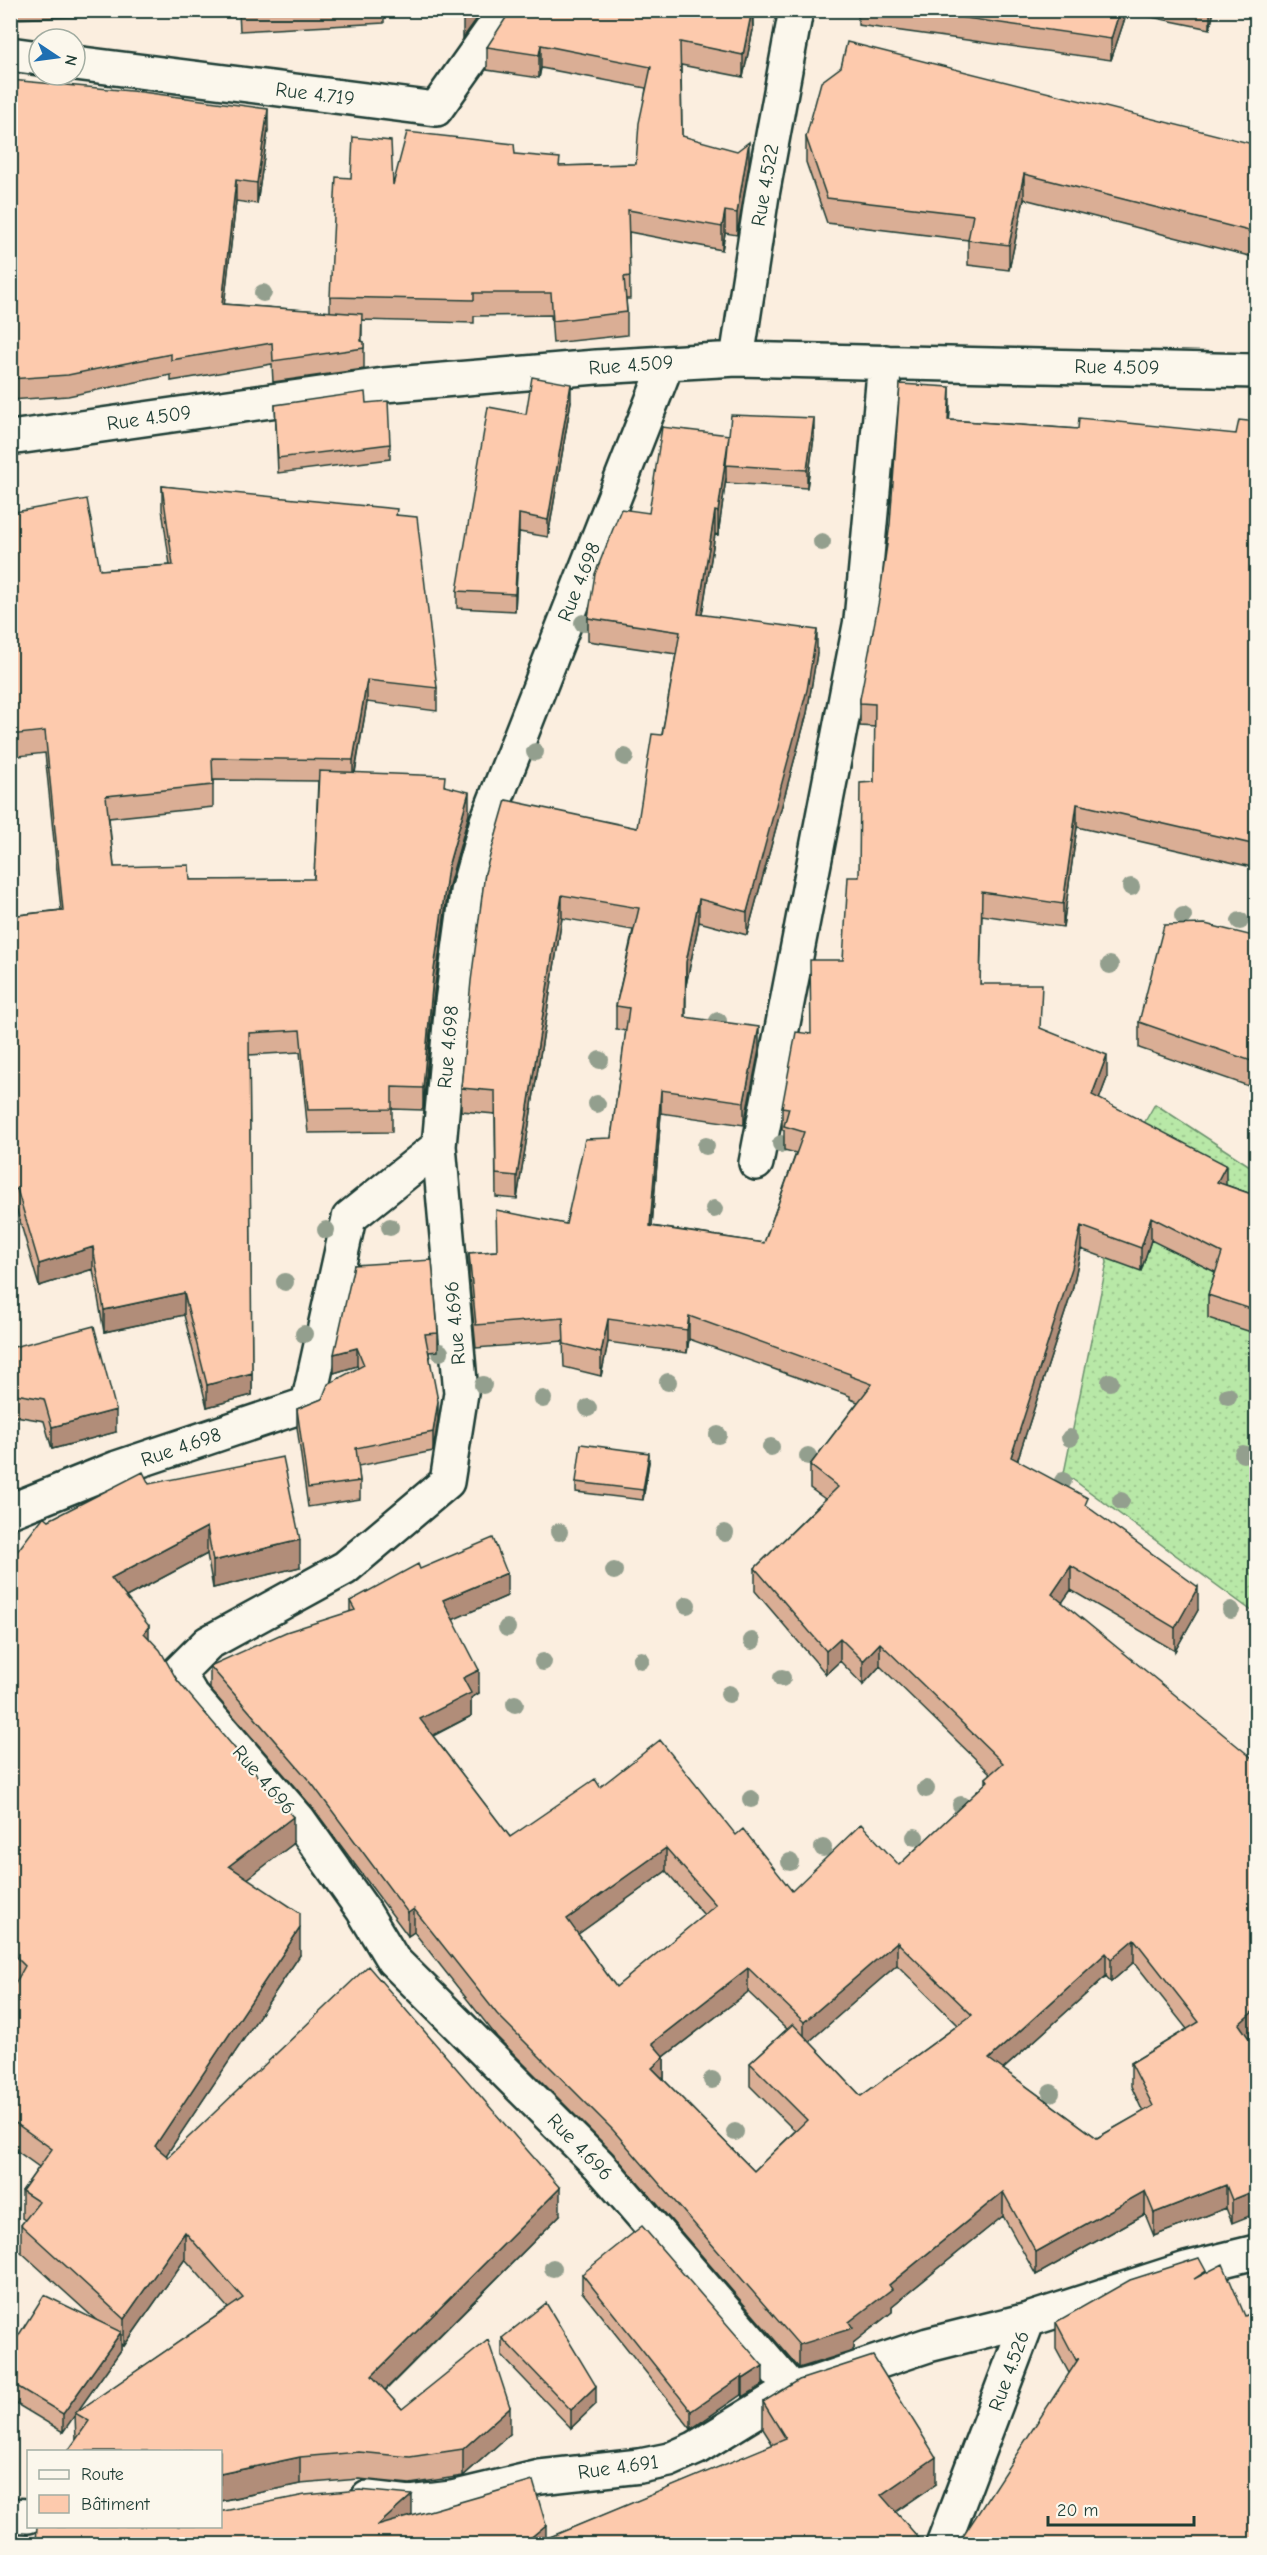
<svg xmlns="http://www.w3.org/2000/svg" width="1267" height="2555" font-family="'Comic Neue',sans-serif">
	<defs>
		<pattern id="grass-dots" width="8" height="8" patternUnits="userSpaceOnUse" patternTransform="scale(1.5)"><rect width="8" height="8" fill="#b8e8a7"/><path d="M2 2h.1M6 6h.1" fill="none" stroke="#9ec890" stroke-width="1.8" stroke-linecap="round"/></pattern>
	</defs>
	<rect width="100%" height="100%" fill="#fbeedf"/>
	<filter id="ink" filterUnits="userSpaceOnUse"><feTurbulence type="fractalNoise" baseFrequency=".0167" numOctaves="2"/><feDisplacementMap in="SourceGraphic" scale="12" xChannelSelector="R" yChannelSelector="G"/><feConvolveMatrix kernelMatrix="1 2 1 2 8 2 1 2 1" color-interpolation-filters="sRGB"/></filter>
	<g filter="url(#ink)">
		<path fill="url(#grass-dots)" stroke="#6c926e" stroke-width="1.5" d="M1155,1104L1256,1170V1614L1064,1473L1107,1262L1092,1215Z"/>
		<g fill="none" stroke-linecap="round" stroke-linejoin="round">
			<g stroke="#1f3d34" stroke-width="38">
				<path id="minor" d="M10,54L39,58
					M75,63L436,109L506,10
					M737,359L762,195L796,10
					M10,438L384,385L596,367L737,359L1256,371
					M439,1146L461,1393L447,1482L345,1568L208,1643L178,1673L191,1695L299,1820L363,1910L393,1960L599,2165L792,2389
					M756,1163L861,620L885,362
					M10,1511L117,1468L308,1404L349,1218L439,1146L452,1002L467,892L487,821L667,363
					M368,2498L410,2503L452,2498L540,2477L640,2466L669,2460L696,2448L792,2389L815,2383L928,2345L1028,2320
					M10,2515L28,2516
					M943,2544L1028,2320L1186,2269L1256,2252"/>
			</g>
			<use href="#minor" stroke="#fbf7ec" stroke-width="33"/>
		</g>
		<g fill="#939f8e">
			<circle cx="263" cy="293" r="9"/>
			<circle cx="822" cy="542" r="9"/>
			<circle cx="583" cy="623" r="9"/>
			<circle cx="535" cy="752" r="9"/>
			<circle cx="625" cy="757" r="9"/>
			<circle cx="1131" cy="887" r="9"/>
			<circle cx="1183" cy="916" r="9"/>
			<circle cx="1240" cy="921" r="9"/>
			<circle cx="1110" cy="965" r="9"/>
			<circle cx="718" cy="1021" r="9"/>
			<circle cx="600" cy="1060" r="9"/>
			<circle cx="597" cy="1104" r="9"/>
			<circle cx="781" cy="1144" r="9"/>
			<circle cx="706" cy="1146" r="9"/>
			<circle cx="714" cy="1209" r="9"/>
			<circle cx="390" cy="1227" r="9"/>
			<circle cx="326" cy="1230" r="9"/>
			<circle cx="285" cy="1282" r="9"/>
			<circle cx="304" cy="1334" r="9"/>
			<circle cx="440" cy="1352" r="9"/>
			<circle cx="668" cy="1382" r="9"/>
			<circle cx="1110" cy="1382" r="9"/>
			<circle cx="483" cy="1385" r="9"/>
			<circle cx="1228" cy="1396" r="9"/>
			<circle cx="543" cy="1399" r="9"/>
			<circle cx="588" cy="1408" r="9"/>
			<circle cx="718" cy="1435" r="9"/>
			<circle cx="1070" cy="1438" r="9"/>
			<circle cx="771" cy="1447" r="9"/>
			<circle cx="1243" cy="1454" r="9"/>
			<circle cx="808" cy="1456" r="9"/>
			<circle cx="1063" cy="1481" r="9"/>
			<circle cx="1121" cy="1501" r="9"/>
			<circle cx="559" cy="1532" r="9"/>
			<circle cx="725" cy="1533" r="9"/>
			<circle cx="614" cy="1571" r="9"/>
			<circle cx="687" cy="1605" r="9"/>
			<circle cx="1231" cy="1610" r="9"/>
			<circle cx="507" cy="1628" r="9"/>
			<circle cx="752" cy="1641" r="9"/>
			<circle cx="641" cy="1660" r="9"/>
			<circle cx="543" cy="1662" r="9"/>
			<circle cx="782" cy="1678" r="9"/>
			<circle cx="729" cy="1694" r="9"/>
			<circle cx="515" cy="1704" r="9"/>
			<circle cx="926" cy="1789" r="9"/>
			<circle cx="751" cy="1799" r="9"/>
			<circle cx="961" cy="1805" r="9"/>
			<circle cx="915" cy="1837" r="9"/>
			<circle cx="823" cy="1848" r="9"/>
			<circle cx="790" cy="1862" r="9"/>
			<circle cx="712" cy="2080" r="9"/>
			<circle cx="1051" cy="2093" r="9"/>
			<circle cx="735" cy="2132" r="9"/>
			<circle cx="553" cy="2268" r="9"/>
		</g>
		<path fill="#daae95" stroke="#1f3d34" stroke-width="1.5" fill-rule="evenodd" d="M10,10H384V23L240,31L239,12L10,19Z
			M753,10V30L743,77L681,65L682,136L749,164L737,235L725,233L722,250L629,232L630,299H626L627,312V335L553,343L551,315L474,316V323L362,320V341L364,342V369L273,382L272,364L171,381V375L68,396L10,400L12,258H10V80L268,130L257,204L236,201L224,304L330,312V297L393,185L515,154L560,166L636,164L646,88L541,68L539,78L487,70V47Z
			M858,10H1214L1210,29L1127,12L1111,60L858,25Z
			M806,137L1257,145V258L1024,199L1009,270L968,265V240L827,223L806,162Z
			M571,401L548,537L519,532L515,611L457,608V591L526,414Z
			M366,403L390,444V459L278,473L275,405Z
			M950,410L949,420L1078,429L1236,434L1257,422V849L1252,867L1077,827L1063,927L982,915L980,984L1107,1078L1099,1099L1226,1185L1257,1196V1334L1208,1318V1295L1215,1272L1151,1240L1141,1271L1081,1249L1072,1291L1017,1461L1088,1507L1198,1610L1175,1651L1071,1590L1062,1602L1249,2038L1232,2223L1226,2208L1154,2236L1145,2214L1036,2275L1003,2216L892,2306V2312L853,2343V2351L799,2368L613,2153L497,2037L414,1932L408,1936L313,1808L210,1689V1666L350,1612V1601L420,1569L507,1596L453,1619L479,1693L471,1698V1716L433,1736L510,1837L600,1787L736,1835L792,1891L899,1865L986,1783V1778L991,1774L880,1666L863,1685L840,1661L826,1674L755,1591V1568L825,1499L810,1488V1465L858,1402L850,1399V1396L689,1339L687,1353L608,1342L601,1376L564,1367L563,1341L476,1348L469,1276V1253L496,1251L566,1224L611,1138L626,1031L616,1029V1006L633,930L562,918L517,1199L496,1197L495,1114L461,1111V1088L485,873L637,828L662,735L676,654L588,641V618L649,513L729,435L814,437L807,488L726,483V478L718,535L715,534L702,615L817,653L807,713L747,935L699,922L686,985V1017L759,1050L744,1125L661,1113L652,1226L764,1243L796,1153L784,1150V1130H782V1107L843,960L859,877L874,782L875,727L860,726V699ZM666,1871L704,1915L616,1987L578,1934ZM1134,1962L1187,2029L1131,2063V2086L1143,2112L1097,2138L1003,2069L1106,1976L1111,1982ZM897,1965L958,2025L861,2096L809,2041ZM748,1992L787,2029L750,2063V2086L795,2131L754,2171L664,2080V2057Z
			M162,486L397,515L437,688V711L367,702L355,773L445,786L469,814L448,889L433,1000L423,1110L392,1109V1132L308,1133L300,1052L249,1055L252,1395L207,1407L184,1315L104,1332L93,1269L39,1286L17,1211L10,1213V916L61,910L45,753L10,757V513L100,570L170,565L162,509ZM213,780L318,781L314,879L190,880L114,867L109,818L213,807Z
			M1257,937V1089L1139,1048V1022Z
			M354,1265L438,1333V1351L429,1352L438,1420L433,1451L358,1466L360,1481V1499L308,1507L297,1427V1409L322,1399L358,1368L357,1366L334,1373Z
			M10,1348L116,1432L52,1449L44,1421L10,1415Z
			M649,1462L643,1500L576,1492V1482Z
			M149,1484L300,1567L213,1588L207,1554L126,1597L149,1638L177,1680L293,1844L247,1878L300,1955L166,2155L168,2157L560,2215L385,2391L402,2409L510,2434L463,2476L410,2484L359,2479L300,2484L220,2501V2451L76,2440L75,2414L63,2432L10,2400V2349L97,2321L21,2252V2225L25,2220L22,2218V2191L39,2167L10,2146V1993L16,1983L10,1978V1555L13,1557L49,1520ZM185,2259L228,2308L77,2412L121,2350V2343L124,2346Z
			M1206,2273L1245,2316L1257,2544L1069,2373L1056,2349V2322Z
			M582,2274L763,2385L743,2397L742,2394L691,2429L582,2292Z
			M502,2338L596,2404L571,2428L502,2356Z
			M763,2402L936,2484L895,2512L924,2544H36L412,2516L546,2539L773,2445L763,2429Z"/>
		<path fill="#b18d79" stroke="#1f3d34" stroke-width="1.5" d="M467,10H483L463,38V16Z
			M752,10L753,30L743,77V55Z
			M1120,10H1127V12L1111,60V39Z
			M1210,10H1214L1210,29Z
			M541,45V68L539,78V55Z
			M268,109V130L257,204V183Z
			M749,142V164L737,235V213Z
			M1024,174V199L1009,270V245Z
			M236,180V201L222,325V304Z
			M725,211V233L722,250V227Z
			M571,384V401L548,537V520Z
			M950,387V410L948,443V420Z
			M814,418V437L807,488V470Z
			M729,435L726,465V478L718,535V512Z
			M715,511V534L698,638V614Z
			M519,514V532L515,611V594Z
			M817,630V653L807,713L747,935V912Z
			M367,680V702L353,782V760Z
			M469,792V814L448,889L433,1000L423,1110V1088L433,977L448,867Z
			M1077,804V827L1063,927V904Z
			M1257,826V849L1252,867V844Z
			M562,895V918L517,1199V1176Z
			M699,899V922L686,985V962Z
			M759,1027V1050L744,1125V1102Z
			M1107,1055V1078L1092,1118V1095Z
			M661,1090V1113L650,1249V1226Z
			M1226,1165V1188L1217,1182Z
			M1151,1217V1240L1141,1271V1248Z
			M1081,1226V1249L1072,1291L1011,1480V1457Z
			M93,1247V1269L39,1286V1264Z
			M184,1293V1315L104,1332V1310Z
			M689,1316V1339L687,1353V1330Z
			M608,1319V1342L601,1376V1353Z
			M357,1348V1366L334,1373V1354Z
			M252,1373V1395L207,1407V1385Z
			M438,1401V1420L433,1451V1432Z
			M116,1410V1432L52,1449V1427Z
			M649,1453V1462L643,1500V1490Z
			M207,1527V1554L111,1605V1578Z
			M300,1540V1567L213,1588V1561Z
			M1071,1566V1590L1052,1617V1594Z
			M507,1573V1596L443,1624V1600Z
			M1198,1587V1610L1175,1651V1628Z
			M149,1626V1653L144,1633Z
			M840,1638V1661L826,1674V1651Z
			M880,1643V1666L863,1685V1661Z
			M479,1670V1693L471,1698V1716L420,1742V1719L463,1678Z
			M293,1817V1844L229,1893V1866Z
			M666,1848V1871L567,1942V1919Z
			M414,1909V1932L408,1936V1913Z
			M300,1928V1955L155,2172V2146Z
			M1134,1939V1962L1111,1982V1959Z
			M897,1942V1965L804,2046V2022Z
			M1106,1953V1976L989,2082V2059Z
			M748,1968V1992L652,2066V2043Z
			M1257,2008V2031L1239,2047V2024Z
			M664,2057V2080L652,2068Z
			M1226,2185V2208L1154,2236V2213Z
			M560,2188V2215L372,2403V2376Z
			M1257,2190V2213L1232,2223V2200Z
			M1145,2191V2214L1036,2275V2252Z
			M1003,2192V2216L892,2306V2312L853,2343V2351L799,2368V2345L849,2322L889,2285Z
			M185,2232V2259L124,2346V2319Z
			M121,2332V2350L63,2432V2414Z
			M763,2366V2385L743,2397V2379Z
			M742,2376V2394L691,2429V2411Z
			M596,2386V2404L571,2428V2410Z
			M510,2407V2434L463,2476V2449Z
			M300,2457V2484L220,2501V2474Z
			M936,2457V2484L881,2522V2495Z
			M412,2495V2522L377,2526Z
			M546,2525V2544H523Z"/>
		<path fill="#fdcaad" stroke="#1f3d34" stroke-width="1.5" fill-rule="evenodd" d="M511,10H752L743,55L680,42L682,136L737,151L749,142L737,213L725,211L722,227L628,210L630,276L624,277L627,312L553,321L551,293H474V300L330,297L336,177L351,178L353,137L391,141L393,185L407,132L514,144L515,154L560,158L559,166L636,164L639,123L651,67L541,45L539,55L487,47Z
			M910,10H1120L1111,39Z
			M847,42L1257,145V233L1024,174L1009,245L968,240L973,215L827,198L806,137L821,82L841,67Z
			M10,80L142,92L268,109L257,183L236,180L222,304L362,314L361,341L364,342V348L273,361L272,343L171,360V354L68,375L10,379L13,237H10Z
			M532,377L571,384L548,520L519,514L515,594L457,591L488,407L526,414Z
			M900,384L950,387L948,420L1078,429L1079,418L1236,434L1239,420L1257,422V826L1252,844L1077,804L1063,904L982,892L980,984H1042L1040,1028L1107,1055L1092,1095L1226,1165L1217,1182L1257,1196V1311L1208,1295L1222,1253L1151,1217L1141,1248L1081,1226L1072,1268L1011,1457L1088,1498L1085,1505L1198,1587L1175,1628L1071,1566L1052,1594L1257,1762V2008L1239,2024L1250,2040L1257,2036V2190L1232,2200L1226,2185L1154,2213L1145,2191L1036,2252L1003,2192L889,2285L892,2289L849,2322L853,2328L799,2345L613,2130L497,2014L414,1909L408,1913L313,1785L210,1666L286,1632L355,1610L350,1601L418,1564L420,1569L493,1538L507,1573L443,1600L479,1670L463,1678L471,1693L420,1719L510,1837L595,1779L600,1787L660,1740L736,1835L743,1829L792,1891L861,1824L899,1865L988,1781L986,1778L1003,1763L880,1643L863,1661L840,1638L826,1651L755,1568L838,1487L810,1465L872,1384L850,1376V1374L689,1316L687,1330L608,1319L601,1353L564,1344L563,1318L476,1325L469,1253L497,1251L496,1210L566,1224L585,1139L611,1138L629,1008L616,1006L639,908L562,895L517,1176L496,1174L495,1091L461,1088L471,981L485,873L506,800L637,828L652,734L662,735L680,632L588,618L595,574L621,509L649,513L662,427L729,435L718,512L715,511L698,614L817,630L807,690L747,912L699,899L686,962L685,1017L759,1027L744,1102L661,1090L650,1226L764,1243L804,1132L784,1126L789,1108L782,1107L796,1032L811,1034L810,960H843L848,877H859L860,783L874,782L875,704L860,703V699L879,600L890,524ZM666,1848L716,1905L616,1987L567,1919ZM1134,1939L1199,2022L1131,2063L1153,2106L1097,2138L989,2059L1106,1953L1111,1959ZM897,1942L972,2015L861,2096L793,2024L750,2063L807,2120L754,2171L652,2068L664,2057L652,2043L748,1968L804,2022Z
			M365,392L366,403L388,401L390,444L278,458L275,405Z
			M731,415L814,418L807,470L726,465Z
			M162,486L397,509L396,515L417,517L437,688L367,680L353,760L212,758L213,785L106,796L114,867L189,865L190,880L314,879L319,771L445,776L444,786L469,792L448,867L433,977L423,1088L392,1087V1109L308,1110L300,1030L249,1033L252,1373L207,1385L184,1293L104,1310L93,1247L39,1264L17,1189L10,1190V916L63,910L45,731L10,735V513L87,499L100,570L173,565Z
			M1205,924L1257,937V1063L1139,1022L1164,925Z
			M432,1260L438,1333L425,1334L438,1401L433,1432L356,1448L360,1481L308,1488L297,1409L322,1399L328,1384L364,1365L357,1348L334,1354L354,1265Z
			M94,1326L116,1410L52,1427L44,1399L10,1393V1348Z
			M581,1444L649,1453L643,1490L576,1482Z
			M283,1457L300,1540L213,1561L207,1527L111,1578L149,1626L144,1633L160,1650L177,1680L293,1817L229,1866L300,1913V1928L155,2146L168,2157L368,1966L560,2188L372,2376L402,2409L488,2340L510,2407L463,2449L410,2457L359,2452L300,2457L220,2474V2451H68L89,2421L75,2413L243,2298L185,2232L124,2319L21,2225L39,2202L22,2191L52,2149L10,2119V1993L25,1966L10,1951V1555L13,1557L44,1516L49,1520L143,1472L149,1484Z
			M642,2226L763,2366L743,2379L742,2376L691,2411L582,2274Z
			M1199,2258L1206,2271L1194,2279L1223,2264L1245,2316L1257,2310V2544H958L1079,2358L1076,2360L1056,2322L1130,2280Z
			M44,2295L121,2332L63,2414L10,2382V2349Z
			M546,2303L596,2386L571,2410L502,2338Z
			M873,2356L936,2457L881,2495L924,2544H533L786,2439L763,2402L799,2380Z
			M533,2481L546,2525L523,2544H36L37,2526H220V2511H224L305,2495L360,2490L412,2495L377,2526Z"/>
	</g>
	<g text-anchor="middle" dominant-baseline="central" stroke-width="4.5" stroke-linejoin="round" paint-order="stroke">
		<g font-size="20" fill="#1f3d34" stroke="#fbf7ec">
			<text transform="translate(315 94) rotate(7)">Rue 4.719</text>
			<text transform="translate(765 185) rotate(-80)">Rue 4.522</text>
			<text transform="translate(631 365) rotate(-4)">Rue 4.509</text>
			<text transform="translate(1117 367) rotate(1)">Rue 4.509</text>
			<text transform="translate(149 418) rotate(-8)">Rue 4.509</text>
			<text transform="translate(579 582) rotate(-68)">Rue 4.698</text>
			<text transform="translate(448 1047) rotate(-85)">Rue 4.698</text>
			<text transform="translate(455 1323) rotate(-95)">Rue 4.696</text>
			<text transform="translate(181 1447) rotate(-19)">Rue 4.698</text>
			<text transform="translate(264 1780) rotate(49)">Rue 4.696</text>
			<text transform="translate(580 2147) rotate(46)">Rue 4.696</text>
			<text transform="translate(1009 2371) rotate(-70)">Rue 4.526</text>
			<text transform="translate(618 2467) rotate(-8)">Rue 4.691</text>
		</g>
	</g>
	<rect width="1267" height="2555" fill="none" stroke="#fbf7ec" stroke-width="36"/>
	<rect x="18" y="18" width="1231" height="2519" fill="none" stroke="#1f3d34" stroke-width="2" filter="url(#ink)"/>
	<rect x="27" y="2450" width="195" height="78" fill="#fbf7ec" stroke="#a3ada2" stroke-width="1.5"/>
	<rect x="39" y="2470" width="30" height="9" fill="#fbf7ec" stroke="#a3ada2" stroke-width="1.5"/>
	<text x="81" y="2480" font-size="18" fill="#1f3d34">Route</text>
	<rect x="39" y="2495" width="30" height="18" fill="#fdcaad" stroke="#a3ada2" stroke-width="1.5"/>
	<text x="81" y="2510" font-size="18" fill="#1f3d34">Bâtiment</text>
	<g transform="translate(57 57) rotate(103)"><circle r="28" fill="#fbf7ec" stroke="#a3ada2" stroke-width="1.5"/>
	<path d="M0-4.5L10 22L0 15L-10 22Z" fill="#1f6fb2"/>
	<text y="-9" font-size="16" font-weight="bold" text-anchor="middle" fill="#1f3d34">N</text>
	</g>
	<path d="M1048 2516v9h146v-9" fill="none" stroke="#1f3d34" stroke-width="3"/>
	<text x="1057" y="2516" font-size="18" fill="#1f3d34" stroke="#fbf7ec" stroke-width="4.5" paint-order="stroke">20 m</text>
</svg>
